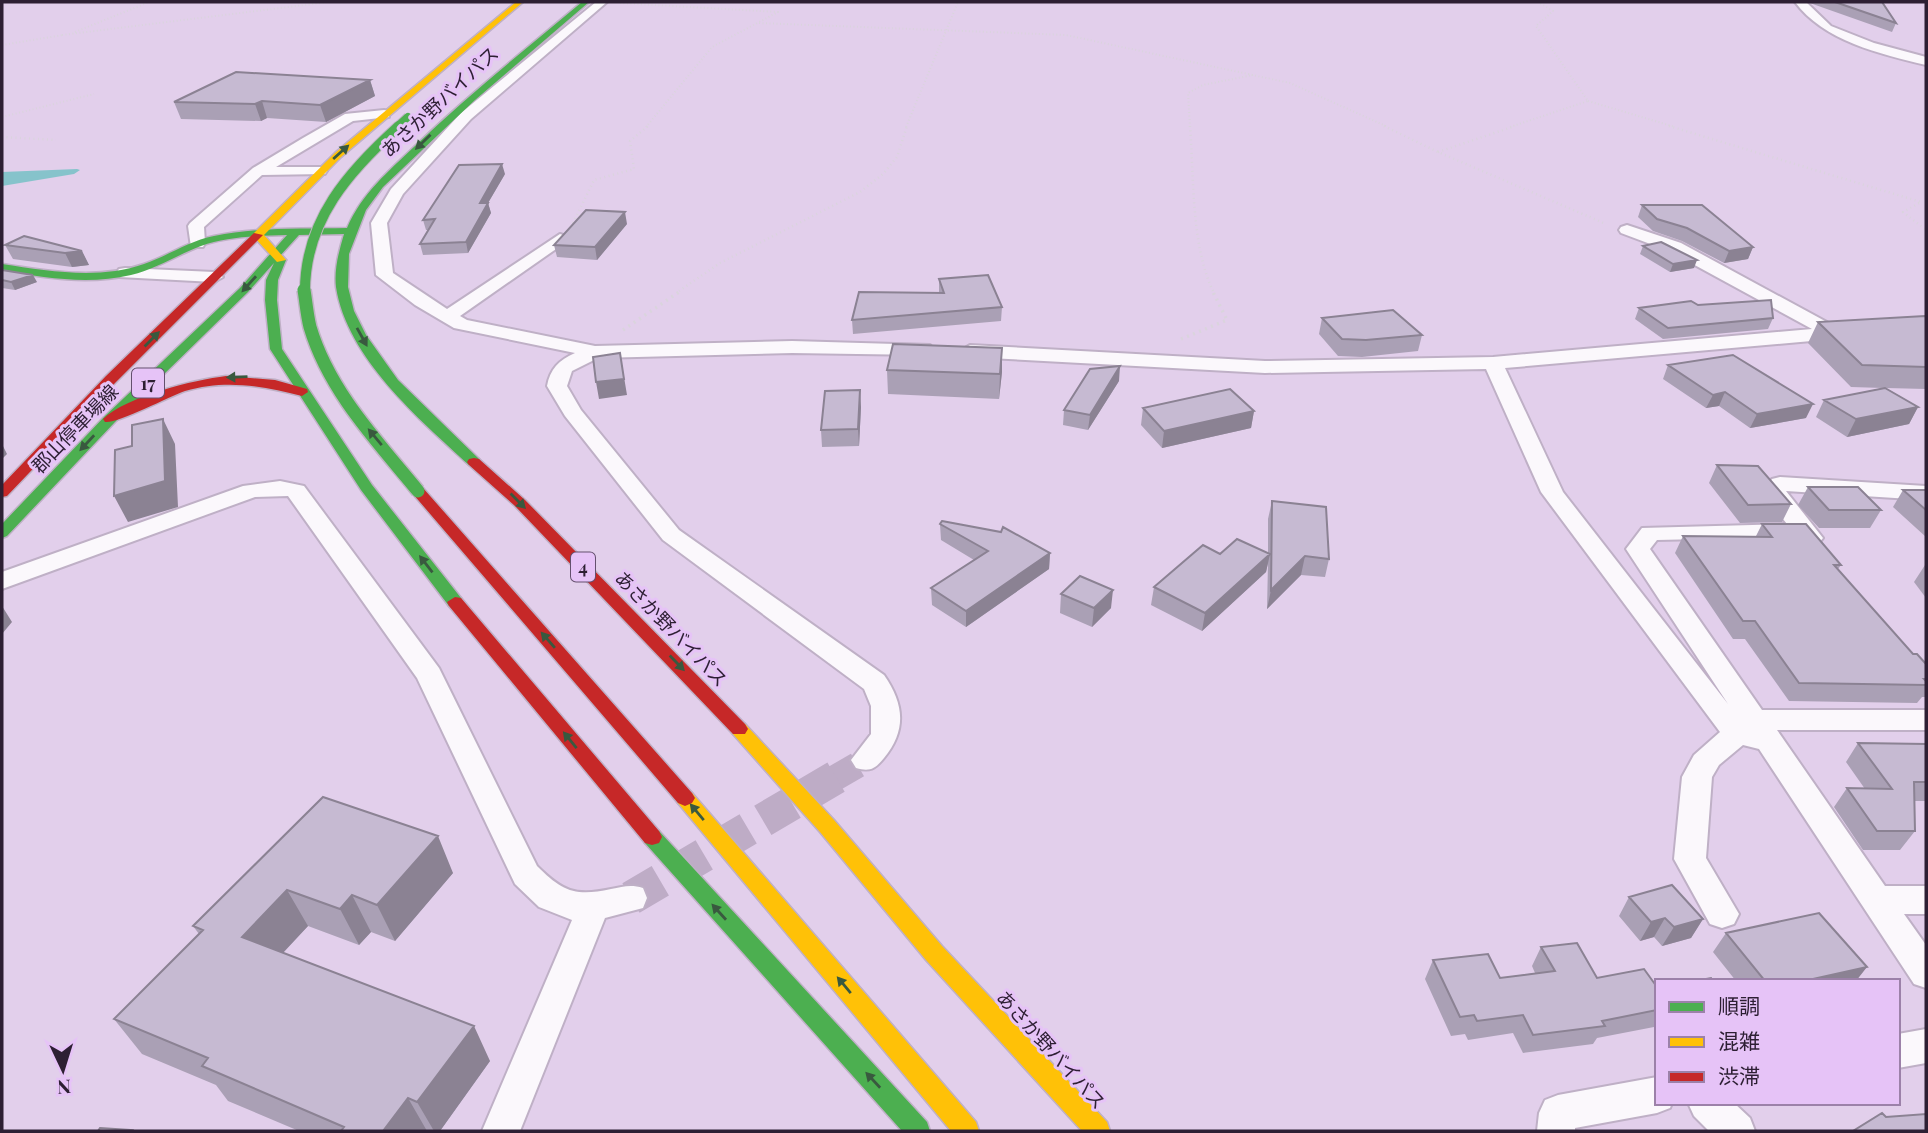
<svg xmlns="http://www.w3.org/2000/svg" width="1928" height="1133" font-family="'Playfair Display','Noto Sans JP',serif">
	<rect width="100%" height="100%" fill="#e2cfeb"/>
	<path fill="#86c3cb" d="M77,169L80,170L74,174L2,186V172Z"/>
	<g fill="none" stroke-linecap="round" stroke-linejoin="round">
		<path stroke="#beacc6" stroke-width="26" stroke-dasharray="26 13" stroke-linecap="butt" d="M835,778L866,760"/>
		<path stroke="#beacc6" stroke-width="34" stroke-dasharray="34 17" stroke-linecap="butt" d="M631,898L838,776"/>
		<g stroke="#bfb0c6" stroke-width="4">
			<path id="street" d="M596,2H607L471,119L403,194L387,223L393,273L447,309L560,234L566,236L568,239L566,242L460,316L467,320L595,346L792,341L930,345L933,349L930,353L923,355L792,353L598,358L572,371L567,386L581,410L679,530L884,675C904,704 907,730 884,758C875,769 870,772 856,768L851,760L871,734V706L864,689L663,540L565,416L547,386C550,369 559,360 575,353L454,328L415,305L376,275L371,223L391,189L461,113Z
				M1795,2H1806L1831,26L1874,43L1926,57V65C1880,54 1824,41 1795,2Z
				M384,110L389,111V117L353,121L276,167H320L325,168L327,171L325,174L262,175L204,227L205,243L203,247H191L188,226L190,223L253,168L303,138L345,114Z
				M1627,225L1681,243L1836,327L1852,328L1854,332L1845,338L1505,368L1563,492L1728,704L1626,549L1642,528L1787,524L1762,493L1772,479L1780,477L1926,486V500L1786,491L1823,538L1819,543C1809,546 1804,545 1797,537L1657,540L1650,549L1762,710H1926V730H1777L1885,886H1926V914H1904L1926,945V988L1914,984L1759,749L1743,745L1719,765L1712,777L1706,858L1739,914L1734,924L1722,928L1710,924L1674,859L1682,777L1694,755L1720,732L1541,492L1486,369L1265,373L970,357L960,351L970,345L1265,361L1493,357L1812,329L1669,251L1621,233L1619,230L1621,227Z
				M125,268L214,272L223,277L214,282L119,277L116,273L119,269Z
				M280,481L304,486L439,668L537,866C562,891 575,897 611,889C623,887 630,884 643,888L647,898L643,908L605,918L520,1131H482L572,920L539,907L515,884L417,678L288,496L255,497L2,589V572L243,486Z
				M1926,1029V1063L1898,1068V1034Z
				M1657,1077V1103H1672L1670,1108L1657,1113L1575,1128V1131H1537L1539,1113L1545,1100L1558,1095Z
				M1688,1103H1734L1750,1118L1755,1131H1709L1694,1116Z"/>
		</g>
		<g stroke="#bfb0c6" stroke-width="3">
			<path id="fast" d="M582,2H589L475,100L383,187L366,210L349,254L348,287L354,311L366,335L398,380L479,459L481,462L479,465H469C419,419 347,358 336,287C334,269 339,251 344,234L299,235L279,257L286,260L278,280L277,300L282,349L372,485L461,598L463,602L461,606H449L361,490L270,349L265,300L266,280L274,263L248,292L115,422L7,536L2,538V524L105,416L240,288L287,235C259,236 227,236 201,246C177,255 156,269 131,275C88,285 45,278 2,270V264C49,271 98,280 144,264C168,256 188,241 214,236C257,227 303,229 347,228C362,193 388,172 415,146C468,95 526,49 582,2Z
				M652,829L659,831L927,1122L930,1131H902L645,843L642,837L645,831Z"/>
		</g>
		<g stroke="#bfb0c6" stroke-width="3">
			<path id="slow" d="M516,2H523L341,157L264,235L286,260L277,262L254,237V233L335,153Z
				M739,722L745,724L834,820L942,946L1107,1122L1110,1131H1082L926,960L820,832L733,734L730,729L733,724Z
				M685,790L692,793L976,1122L979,1131H951L678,803L675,798L678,793Z"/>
		</g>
		<g stroke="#bfb0c6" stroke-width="3">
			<path id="jam" d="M254,233L263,235L116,382L7,496L2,497V485L106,376Z
				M226,376L275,380L307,389L308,392L302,396C262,386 226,379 185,391C168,397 117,424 105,422L103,419C127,396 194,380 226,376Z
				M474,458L479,459L525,500L745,724L748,729L745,734H733L515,506L469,465L467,462L469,459Z
				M418,487L423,488L692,793L695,798L692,803L685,806L678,803L413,494L411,491Z
				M455,597L461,598L659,831L662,837L659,843L652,845L645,843L449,606L447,602Z"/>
		</g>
		<path stroke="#dad4dd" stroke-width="2" stroke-dasharray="1 2.5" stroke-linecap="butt" d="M620,3L778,12L712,47L646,127
			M759,23L1066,35L1290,83L1388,127
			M75,32L149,2
			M62,35L329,2
			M2,45L63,35
			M1588,101L1675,127
			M2,117L94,94
			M906,127L958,2
			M1190,127L1188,93L1203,85L1253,75
			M1510,127L1588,101L1536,26L1553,11L1538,2"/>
		<path stroke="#dad4dd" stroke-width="2.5" stroke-dasharray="1 3.5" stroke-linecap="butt" d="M1190,126C1194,177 1191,245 1213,291
			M1384,126L1438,152L1606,224
			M1669,126L1921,202L1903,212L1926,230
			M2,137L56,140
			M1438,152L1515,126
			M573,223L594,180L634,169L630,141L648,126
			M679,291L720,263L860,192L883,174L897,157L907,126"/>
		<path stroke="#dad4dd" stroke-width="3.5" stroke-dasharray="2 4.5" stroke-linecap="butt" d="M623,330L682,290
			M1181,339L1227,320L1212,290"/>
		<use href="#street" fill="#fbf8fc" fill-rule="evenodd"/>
		<use href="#fast" fill="#4caf50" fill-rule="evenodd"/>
		<use href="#slow" fill="#ffc107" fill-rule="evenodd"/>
		<use href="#jam" fill="#c62828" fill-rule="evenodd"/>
		<g stroke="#bfb4c3" stroke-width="10" stroke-linecap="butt">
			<path id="fast-bridge-far2" d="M397,127L408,117"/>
		</g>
		<g stroke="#bfb4c3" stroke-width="12" stroke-linecap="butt">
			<path id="fast-bridge-far1" d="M305,291C305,220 349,171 399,126"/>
		</g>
		<g stroke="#bfb4c3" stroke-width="16" stroke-linecap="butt">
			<path id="fast-bridge" d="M304,290C306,302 307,315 310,327C329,391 377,441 418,491"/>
		</g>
		<use href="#fast-bridge-far2" stroke="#4caf50" stroke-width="8"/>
		<use href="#fast-bridge-far1" stroke="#4caf50" stroke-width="10"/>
		<use href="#fast-bridge" stroke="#4caf50" stroke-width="13"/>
	</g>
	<path fill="#aaa0b5" d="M1807,2H1882L1896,23L1892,32Z
		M370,80L375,96L326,122L267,118L261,121L181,119L174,102Z
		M505,174L488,203L491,213L468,253L423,255L420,244L429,230H426L423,220Z
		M1642,205L1753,247L1748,259L1724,263L1682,241L1653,231L1638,217Z
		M627,224L597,260L557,257L554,245Z
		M5,245L82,251L89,265L72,267L13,259Z
		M1643,246L1694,268L1670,272L1640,254Z
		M2,270L37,282L15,290L2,288Z
		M939,279L1002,307L1001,321L853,334L852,320L939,293Z
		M1698,305L1773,318L1768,329L1663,339L1635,319L1639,308Z
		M1926,316V389L1886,388L1918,407L1909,424L1847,437L1816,417L1824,400L1883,388L1851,387L1808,343L1818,322Z
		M1322,318L1422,335L1418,351L1362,357L1338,356L1319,334Z
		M1002,348V372L999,399L888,394L887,370Z
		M1668,365L1806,418L1750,428L1719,406L1706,408L1663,379Z
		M1119,381L1088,430L1063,425L1064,410Z
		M861,407L859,446L822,447L821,430Z
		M1143,408L1254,411L1251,428L1162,448L1141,425Z
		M1717,465L1791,504L1782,522L1740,523L1709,483Z
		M1808,487L1881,510L1870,528H1819L1798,505Z
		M1903,490H1926V537L1893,507Z
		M1272,501L1329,559L1325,577L1301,575L1267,609L1268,563L1266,572L1202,631L1151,605L1154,587L1220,554L1268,553V519Z
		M940,524L1050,553L1049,569L966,627L932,605L931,588L974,560L941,540Z
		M1762,524L1841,565L1838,569L1913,654L1926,664V697H1922L1917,703L1789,701L1745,639H1733L1675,553L1683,536H1756Z
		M1925,565H1926V598L1914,582Z
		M1061,594L1111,608L1092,627L1060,613Z
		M1858,743L1926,744V801H1914L1915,831L1900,850H1863L1834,807L1847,788L1865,789L1846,762Z
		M323,797L453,873L395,941L371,932L359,945L308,926L283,953L490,1061L440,1131H299L228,1101L216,1085L142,1054L114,1019L199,934L193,926Z
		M1629,897L1703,919L1691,938L1662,946L1654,937L1640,941L1619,916Z
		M1726,933L1856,981H1736L1713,952Z
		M1541,947L1597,978L1657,987V1032L1654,1027L1597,1038L1593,1044L1523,1053L1513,1033L1468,1040L1465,1034L1451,1036L1425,979L1433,960L1500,978L1535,973L1532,966Z"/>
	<path fill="#8b8293" d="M370,80L375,96L326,122L320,105Z
		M262,101L267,118L261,121L255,104Z
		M502,164L505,174L488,203L491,213L468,253L466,242L480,203Z
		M625,212L627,224L597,260L595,247Z
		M1753,247L1748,259L1724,263L1729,251Z
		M82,251L89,265L72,267L65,253Z
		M1697,260L1694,268L1670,272L1673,264Z
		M33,275L37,282L15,290L11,282Z
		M1002,348V372L999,399L1000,374Z
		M620,353L627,395L599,399L596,382Z
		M1120,366L1119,381L1088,430L1090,415Z
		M860,390L861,407L859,446L858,429Z
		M1725,392L1719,406L1706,408L1713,395Z
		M1813,404L1806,418L1750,428L1757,414Z
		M1918,407L1909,424L1847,437L1856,419Z
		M1254,411L1251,428L1162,448L1164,431Z
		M163,419L175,444L178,507L128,522L114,496Z
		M2,444L7,454L2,459Z
		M1050,553L1049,569L966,627V611Z
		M1270,554L1266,572L1202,631L1205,613Z
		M1305,556L1301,575L1267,609L1271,590Z
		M1113,590L1111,608L1092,627L1094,608Z
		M2,606L12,622L2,634Z
		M438,836L453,873L395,941L377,905Z
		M287,890L308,926L264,973L242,937Z
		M352,895L371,932L359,945L340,909Z
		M1665,918L1654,937L1640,941L1651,922Z
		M1703,919L1691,938L1662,946L1674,927Z
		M1867,967L1856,981H1804Z
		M474,1026L490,1061L440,1131H434L417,1102Z
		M408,1098L427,1131H383Z"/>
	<path fill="#c6bad2" stroke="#8b8293" stroke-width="2" d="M1835,2H1882L1896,23Z
		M236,72L370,80L320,105L262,101L255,104L174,102Z
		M502,164L480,203H488L466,242L420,244L435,219L423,220L459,165Z
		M1642,205H1702L1753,247L1729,251L1687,228L1657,219Z
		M586,210L625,212L595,247L554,245Z
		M24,236L82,251L65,253L5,245Z
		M1661,242L1697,260L1673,264L1643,246Z
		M2,270L33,275L11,282L2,280Z
		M988,275L1002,307L852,320L859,292L944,293L939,279Z
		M1771,300L1773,318L1668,328L1639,308L1691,301L1698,305Z
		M1393,310L1422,335L1366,340L1342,339L1322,318Z
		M1925,316H1926V367L1862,365L1818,322Z
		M893,344L1002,348L1000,374L887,370Z
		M620,353L624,379L596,382L593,357Z
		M1733,355L1813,404L1757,414L1725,392L1713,395L1668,365Z
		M1120,366L1090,415L1064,410L1090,369Z
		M1885,388L1918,407L1856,419L1824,400Z
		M1230,389L1254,411L1164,431L1143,408Z
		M860,390L858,429L821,430L825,391Z
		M163,419L165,481L114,496L115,450L132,446V425Z
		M1717,465L1758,466L1791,504L1748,505Z
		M1808,487H1858L1881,510H1829Z
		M1903,490H1926V510Z
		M1272,501L1326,507L1329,559L1305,556L1271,590Z
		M942,521L1001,532L1003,527L1050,553L966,611L931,588L988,551L940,524Z
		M1762,524H1806L1841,565H1834L1913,654H1917L1926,664V679H1924L1926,681V685L1799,683L1755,621H1743L1683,536L1772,537Z
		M1237,539L1270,554L1205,613L1154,587L1203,545L1220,554Z
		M1080,576L1113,590L1094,608L1061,594Z
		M1858,743L1926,744V782H1914L1915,831H1877L1847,788L1892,789Z
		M323,797L438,836L377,905L352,895L340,909L287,890L242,937L474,1026L417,1102L408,1098L383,1131H341L344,1127L202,1066L208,1058L114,1019L203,930L193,926Z
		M1672,885L1703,919L1674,927L1665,918L1651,922L1629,897Z
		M1819,913L1867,967L1804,981H1765L1726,933Z
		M1577,943L1597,978L1644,969L1657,987V1010L1602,1021L1605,1026L1533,1035L1523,1015L1477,1021L1474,1015L1460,1017L1433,960L1488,954L1500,978L1555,971L1541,947Z
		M1711,978L1713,981H1695Z
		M1882,1113L1886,1117L1926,1114V1131H1853Z
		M100,1128L132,1130L131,1131H98Z"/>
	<defs><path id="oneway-solid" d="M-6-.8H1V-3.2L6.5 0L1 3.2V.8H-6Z" transform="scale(1.75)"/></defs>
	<g fill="#39593f">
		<use href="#oneway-solid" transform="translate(423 142) rotate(136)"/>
		<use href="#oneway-solid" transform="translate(341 152) rotate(-42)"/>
		<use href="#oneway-solid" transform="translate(249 284) rotate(132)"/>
		<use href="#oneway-solid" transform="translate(362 337) rotate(61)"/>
		<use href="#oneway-solid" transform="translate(152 339) rotate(-45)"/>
		<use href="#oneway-solid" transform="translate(237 377) rotate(178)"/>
		<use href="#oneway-solid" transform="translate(375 437) rotate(-130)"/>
		<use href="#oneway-solid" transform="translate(87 443) rotate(133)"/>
		<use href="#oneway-solid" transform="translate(518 501) rotate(45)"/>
		<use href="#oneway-solid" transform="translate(426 564) rotate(-128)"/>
		<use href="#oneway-solid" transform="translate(548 640) rotate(-131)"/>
		<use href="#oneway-solid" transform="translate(677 663) rotate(46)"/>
		<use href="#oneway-solid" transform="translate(570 740) rotate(-129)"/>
		<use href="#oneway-solid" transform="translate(697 812) rotate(-130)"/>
		<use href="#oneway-solid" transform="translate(719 912) rotate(-132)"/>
		<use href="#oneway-solid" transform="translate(844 985) rotate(-130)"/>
		<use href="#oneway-solid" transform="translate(873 1080) rotate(-133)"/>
	</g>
	<g text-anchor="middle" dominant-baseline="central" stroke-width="6" stroke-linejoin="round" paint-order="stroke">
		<g fill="#e6c3f7" stroke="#64506e" stroke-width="2">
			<rect x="132" y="368.5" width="32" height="29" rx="5"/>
			<rect x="571" y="552.5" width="24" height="29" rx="5"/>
		</g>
		<g font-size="18" font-weight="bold" fill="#2d1f33">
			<text x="148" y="383">17</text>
			<text x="583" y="567">4</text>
		</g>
		<g font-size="19" fill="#2d1f33" stroke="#e6c3f7">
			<text transform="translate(439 101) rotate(-43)">あさか野バイパス</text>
			<text transform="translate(74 428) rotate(-46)">郡山停車場線</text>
			<text transform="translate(672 628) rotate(46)">あさか野バイパス</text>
			<text transform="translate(1052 1049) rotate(48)">あさか野バイパス</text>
		</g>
	</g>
	<rect width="1928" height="1133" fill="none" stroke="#2d1f33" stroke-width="7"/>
	<rect x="1655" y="979" width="245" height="126" fill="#e6c3f7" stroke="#9c81a9" stroke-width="2"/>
	<rect x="1669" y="1002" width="35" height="10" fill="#4caf50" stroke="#9c81a9" stroke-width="2"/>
	<text x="1718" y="1014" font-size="21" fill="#2d1f33">順調</text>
	<rect x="1669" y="1037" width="35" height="10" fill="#ffc107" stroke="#9c81a9" stroke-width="2"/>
	<text x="1718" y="1049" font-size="21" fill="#2d1f33">混雑</text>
	<rect x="1669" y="1072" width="35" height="10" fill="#c62828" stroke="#9c81a9" stroke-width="2"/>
	<text x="1718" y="1084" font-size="21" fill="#2d1f33">渋滞</text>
	<g transform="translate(63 1070) rotate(176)" stroke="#e6c3f7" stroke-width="5" paint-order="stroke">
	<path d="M0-5L12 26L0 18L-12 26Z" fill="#2d1f33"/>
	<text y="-10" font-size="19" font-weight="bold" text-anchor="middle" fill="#2d1f33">N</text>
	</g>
</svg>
